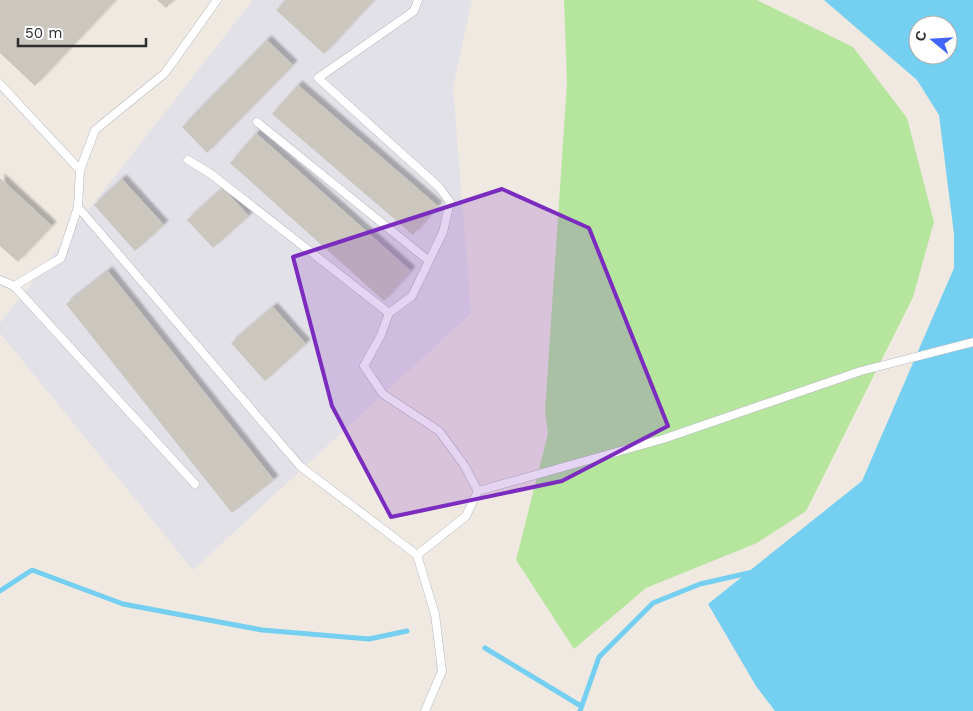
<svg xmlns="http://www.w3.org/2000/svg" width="973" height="711" font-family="'Work Sans',sans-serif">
	<defs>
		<filter id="shadow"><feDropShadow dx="4.5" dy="-4.5" stdDeviation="1" flood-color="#0004"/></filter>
	</defs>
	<rect width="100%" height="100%" fill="#efe9e1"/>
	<path fill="#e3e1e8" d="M253,0H472L453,87L471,313L193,570L0,333V323Z"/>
	<path fill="#b6e59e" d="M564,0H757L853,47L907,118L934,222L913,297L806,511L757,543L646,588L574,649L516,560L548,434L545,411L567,83Z"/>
	<path fill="#75cff0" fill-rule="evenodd" d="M824,0H973V711H775L756,686L708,604L862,481L954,268V234L939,115L917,80ZM918,25H948V55H918Z"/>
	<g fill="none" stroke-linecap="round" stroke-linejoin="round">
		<path stroke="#75cff0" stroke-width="5" d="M0,591L32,570L123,604L262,630L369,639L407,631
			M485,648L581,706
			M580,711L599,657L653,603L700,584L753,572"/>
	</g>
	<path fill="#cbc7bf" filter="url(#shadow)" d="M0,0H116L35,86L0,53Z
		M157,0H174L166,8Z
		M286,0H374L324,54L276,10Z
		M267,40L293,65L207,153L182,127Z
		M298,85L438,206L413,235L272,114Z
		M256,133L411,271L384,301L230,163Z
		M0,178L52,226L18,262L0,246Z
		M122,179L164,225L135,251L94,205Z
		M223,188L249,216L213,248L187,220Z
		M108,271L274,480L232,513L66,304Z
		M273,307L306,344L265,381L231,343Z"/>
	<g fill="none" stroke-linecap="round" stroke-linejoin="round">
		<g stroke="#b4b7c1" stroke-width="9">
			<path id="lane" d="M0,84L80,170
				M257,122L429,261
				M188,160L211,174L389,313L412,296L443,232L450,202L439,187L318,78L414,11L418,0
				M78,207L300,466L417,555L435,614L442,671L425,711
				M0,280L14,286L61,258L78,207L80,170L95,130L165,73L217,0
				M14,286L195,484
				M389,313L381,335L364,366L383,394L439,431L464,465L478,491L466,516L417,555
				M478,491L663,439L861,371L973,342"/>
		</g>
		<use href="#lane" stroke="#fff" stroke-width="8"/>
	</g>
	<path fill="#7b2cbf" fill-opacity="0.2" stroke="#7b2cbf" stroke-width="4" stroke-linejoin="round" d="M502,189L589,228L668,426L562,481L391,517L332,406L293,257Z"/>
	<g transform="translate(933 40) rotate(288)"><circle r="24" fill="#ffffff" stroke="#ababab"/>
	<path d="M0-4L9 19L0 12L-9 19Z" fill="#4264fb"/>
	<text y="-8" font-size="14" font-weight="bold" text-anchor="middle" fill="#2e2e2e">С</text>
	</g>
	<path d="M18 38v8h128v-8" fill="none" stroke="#2e2e2e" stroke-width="2.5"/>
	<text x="25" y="38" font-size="15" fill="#2e2e2e" stroke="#ffffff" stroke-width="4" paint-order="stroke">50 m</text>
</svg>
